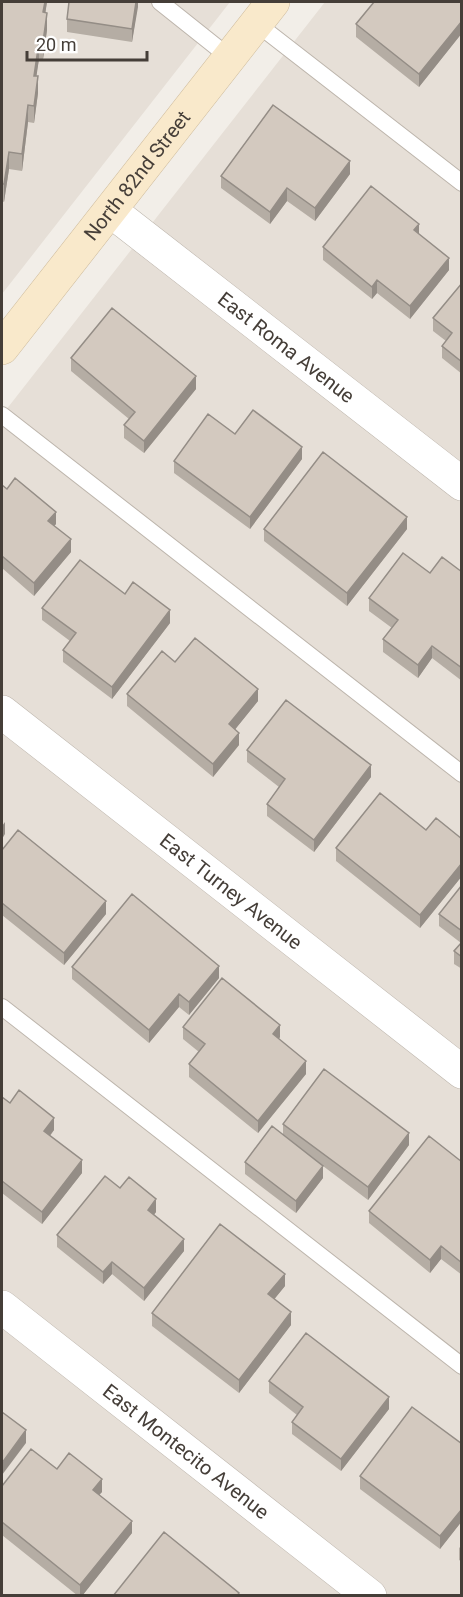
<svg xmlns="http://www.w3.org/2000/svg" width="463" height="1597" font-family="Roboto,sans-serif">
	<rect width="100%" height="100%" fill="#f2eee8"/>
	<path fill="#e6dfd7" d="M2,2H230L2,294Z
		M325,2H461V1595H2V415Z"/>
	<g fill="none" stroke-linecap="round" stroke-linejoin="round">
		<g stroke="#bdb5ac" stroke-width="18">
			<path id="lane" d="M160,2L229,57
				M256,23L462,183
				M2,415L462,774
				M2,1007L462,1366"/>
		</g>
		<g stroke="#bdb5ac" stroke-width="34">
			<g id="street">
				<path id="s1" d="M111,211L462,484"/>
				<path id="s2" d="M2,712L462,1072"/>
				<path id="s3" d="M2,1307L370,1596"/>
			</g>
		</g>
		<g stroke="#cebb9c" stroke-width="34">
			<g id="secondary">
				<path id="s4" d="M2,348L273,2"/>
			</g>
		</g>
		<use href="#lane" stroke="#fff" stroke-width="16"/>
		<use href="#street" stroke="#fff" stroke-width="33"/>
		<use href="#secondary" stroke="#f9e9cb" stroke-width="33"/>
	</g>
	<path fill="#b5ada4" d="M2,2H47L45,13L47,30L43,59H39L36,76L38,93L34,123L28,122L22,171L9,169L4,202L2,201Z
		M138,2L132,42L67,32V19Z
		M462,2V33L419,87L356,37V24Z
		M462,90V104L460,103V91Z
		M350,174L315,221L287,201L270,224L221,188V176Z
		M419,234L449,270L410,319L377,293L372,299L323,260V247Z
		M462,283V374L442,358V346L446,341L433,331V318Z
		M71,358L196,389L144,453L124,438V425L129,419L71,371Z
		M302,459L250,529L174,473V461Z
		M2,485L56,524L54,526L71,552L34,596L2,568Z
		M264,529H407L347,606L264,541Z
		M462,572V681L432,658L418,678L383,652V639L392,628L369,611V598L430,573Z
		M125,594L170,623L112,699L63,662V650L70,641L42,620V608Z
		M175,662L258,701L235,729L239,745L213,777L127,706V694Z
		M247,750L371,777L314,852L267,816V804L279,787L247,762Z
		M426,830L462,839V876L420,928L336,861V848Z
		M2,850L106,914L64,965L2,915Z
		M462,885V969L454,964V951L461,943L439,926V914Z
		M72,967L219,978L189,1015L179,1007L149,1043L72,979Z
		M183,1027L280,1037L279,1039L306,1074L258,1133L189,1077V1064L199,1052L183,1039Z
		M2,1097L10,1103L54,1130L50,1136L82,1173L42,1224L2,1193Z
		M283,1124L409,1145L368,1200L323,1166V1178L296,1213L245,1174V1162L283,1135Z
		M462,1162V1275L441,1259L430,1273L369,1223V1211Z
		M120,1188L156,1212L154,1215L184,1251L144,1301L112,1274L103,1284L57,1247V1235Z
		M285,1286L274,1299L291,1325L239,1393L152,1326V1313Z
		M269,1381L389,1409L341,1471L292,1434V1422L297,1415L269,1393Z
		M462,1444V1521L440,1549L360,1489V1476Z
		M57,1469L102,1492L99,1494L132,1533L82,1596H78L2,1535V1486Z
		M462,1545V1562L459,1560V1548Z"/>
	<path fill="#948d86" d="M45,2H47L43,29V12Z
		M136,2H138V7L132,42V29Z
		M47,13V30L43,59V42Z
		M462,21V33L419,87V74Z
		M39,42V59L34,93V76Z
		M38,76V93L34,123V106Z
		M28,105V122L22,171V154Z
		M9,152V169L4,202V184Z
		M350,161V174L315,221V208Z
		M287,188V201L270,224V212Z
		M419,224V236L414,230Z
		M449,258V270L410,319V306Z
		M377,280V293L372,299V287Z
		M196,376V389L144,453V441Z
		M302,447V459L250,529V517Z
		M56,512V524L48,533V521Z
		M407,517V529L347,606V593Z
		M71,539V552L34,596V583Z
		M170,610V623L112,699V687Z
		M432,646V658L418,678V665Z
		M258,689V701L229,737V724Z
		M239,733V745L213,777V764Z
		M371,765V777L314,852V840Z
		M5,822V834L2,839V826Z
		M462,863V876L420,928V915Z
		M106,901V914L64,965V953Z
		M219,966V978L189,1015V1002Z
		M179,994V1007L149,1043V1030Z
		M280,1025V1037L273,1046V1034Z
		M306,1061V1074L258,1133V1121Z
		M54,1118V1130L44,1143V1131Z
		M409,1133V1145L368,1200V1187Z
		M82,1160V1173L42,1224V1212Z
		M323,1166V1178L296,1213V1201Z
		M156,1199V1212L148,1222V1210Z
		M184,1239V1251L144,1301V1288Z
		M441,1246V1259L430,1273V1260Z
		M112,1262V1274L103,1284V1272Z
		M285,1274V1286L268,1307V1294Z
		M291,1312V1325L239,1393V1380Z
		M389,1397V1409L341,1471V1459Z
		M26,1430V1443L2,1475V1463Z
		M102,1479V1492L93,1502V1490Z
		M462,1509V1521L440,1549V1536Z
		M132,1521V1533L82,1596H80V1585Z"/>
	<path fill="#d3c9bf" stroke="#948d86" stroke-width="1.5" d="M2,2H45L43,12L47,13L43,42H39L34,76H38L34,106L28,105L22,154L9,152L4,184H2Z
		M69,2H136L132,29L67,19Z
		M374,2H462V21L419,74L356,24Z
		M273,105L350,161L315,208L287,188L270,212L221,176Z
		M371,186L419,224L414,230L449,258L410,306L377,280L372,287L323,247Z
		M462,283V362L442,346L452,333L433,318Z
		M112,308L196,376L144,441L124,425L135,412L71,358Z
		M253,410L302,447L250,517L174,461L208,414L235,434Z
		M323,452L407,517L347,593L264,529Z
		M15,478L56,512L48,521L71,539L34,583L2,556V485L7,489Z
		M403,553L430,573L442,557L462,572V668L432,646L418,665L383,639L398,620L369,598Z
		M80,560L125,594L133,582L170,610L112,687L63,650L76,633L42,608Z
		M195,638L258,689L229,724L239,733L213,764L127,694L162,651L175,662Z
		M286,700L371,765L314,840L267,804L285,779L247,750Z
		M380,793L426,830L436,818L462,839V863L420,915L336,848Z
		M18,830L106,901L64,953L2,903V850Z
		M462,885V931L439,914Z
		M132,894L219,966L189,1002L179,994L149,1030L72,967Z
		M462,942V957L454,951Z
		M222,978L280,1025L273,1034L306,1061L258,1121L189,1064L205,1044L183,1027Z
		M324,1069L409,1133L368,1187L283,1124Z
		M19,1090L54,1118L44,1131L82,1160L42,1212L2,1181V1097L10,1103Z
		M272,1126L323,1166L296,1201L245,1162Z
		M429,1136L462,1162V1263L441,1246L430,1260L369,1211Z
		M105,1176L120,1188L129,1177L156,1199L148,1210L184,1239L144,1288L112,1262L103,1272L57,1235Z
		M220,1224L285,1274L268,1294L291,1312L239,1380L152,1313Z
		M306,1333L389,1397L341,1459L292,1422L303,1407L269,1381Z
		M412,1407L462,1444V1509L440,1536L360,1476Z
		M2,1412L26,1430L2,1463Z
		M31,1449L57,1469L69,1453L102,1479L93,1490L132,1521L80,1585L2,1522V1486Z
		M164,1532L239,1593L237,1596H113Z"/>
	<g text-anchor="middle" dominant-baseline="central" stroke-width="4.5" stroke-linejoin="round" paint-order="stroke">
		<g font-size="20" fill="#453e38" stroke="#fff">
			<text stroke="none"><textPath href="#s4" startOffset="219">North 82nd Street</textPath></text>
			<text stroke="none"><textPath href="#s1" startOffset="222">East Roma Avenue</textPath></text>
			<text stroke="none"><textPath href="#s2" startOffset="291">East Turney Avenue</textPath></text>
			<text stroke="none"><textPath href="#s3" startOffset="234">East Montecito Avenue</textPath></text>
		</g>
	</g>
	<rect width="463" height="1597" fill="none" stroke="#453e38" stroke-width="6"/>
	<path d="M27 51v9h120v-9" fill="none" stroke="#453e38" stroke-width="3"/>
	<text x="36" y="51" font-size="18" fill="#453e38" stroke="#ffffff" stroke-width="4.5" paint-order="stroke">20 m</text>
</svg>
